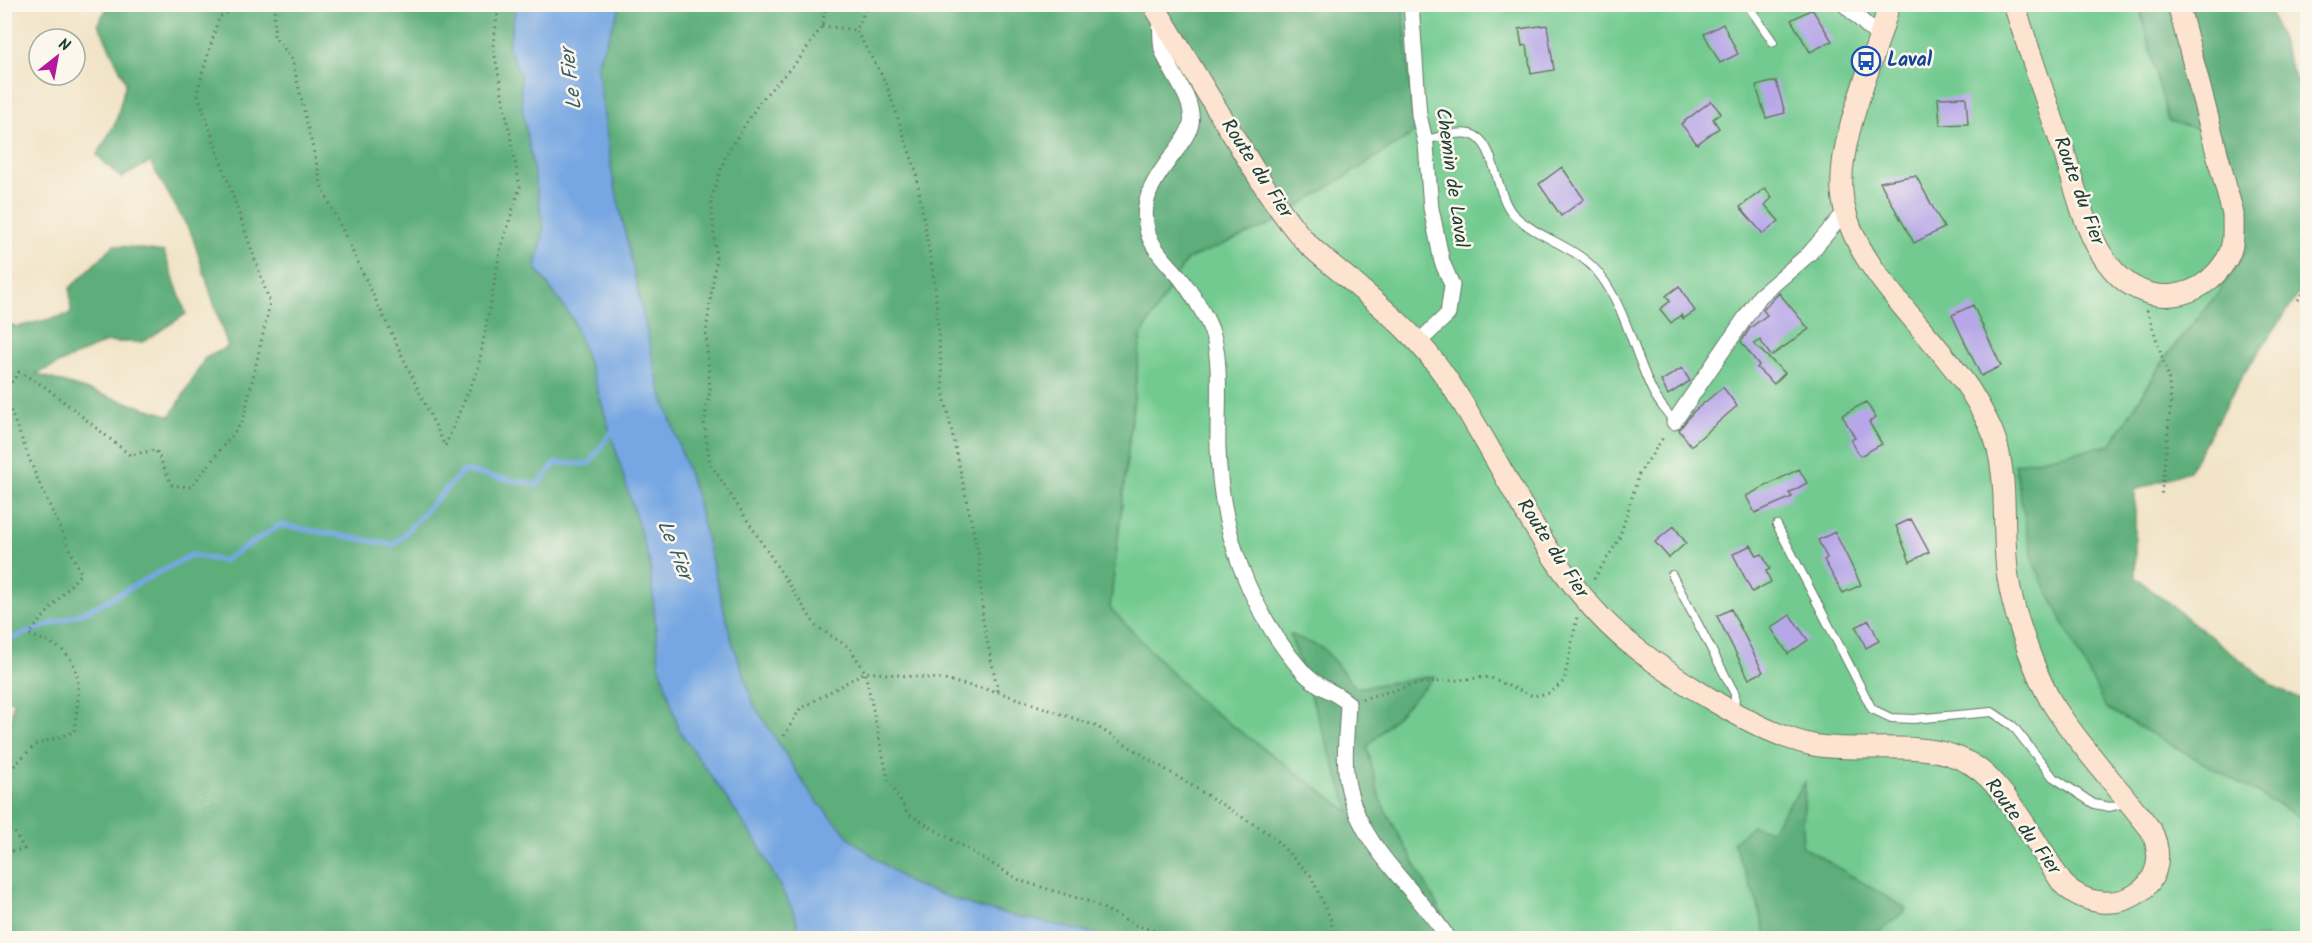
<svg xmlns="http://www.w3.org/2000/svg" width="2312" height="943" font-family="Kalam,sans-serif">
	<rect width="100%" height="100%" fill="#fbf7ec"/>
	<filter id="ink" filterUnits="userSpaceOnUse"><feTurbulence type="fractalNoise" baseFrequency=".0167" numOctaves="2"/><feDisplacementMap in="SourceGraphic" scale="12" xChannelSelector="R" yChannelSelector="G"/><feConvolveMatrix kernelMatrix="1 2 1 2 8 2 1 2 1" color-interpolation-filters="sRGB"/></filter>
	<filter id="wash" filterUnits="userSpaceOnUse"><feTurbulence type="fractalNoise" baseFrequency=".008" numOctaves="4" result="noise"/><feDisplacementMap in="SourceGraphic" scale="24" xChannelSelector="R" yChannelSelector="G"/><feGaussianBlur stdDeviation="1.35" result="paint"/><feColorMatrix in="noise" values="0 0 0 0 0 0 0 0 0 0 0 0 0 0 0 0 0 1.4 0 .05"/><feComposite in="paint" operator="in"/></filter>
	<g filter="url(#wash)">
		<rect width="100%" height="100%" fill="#f1e3c6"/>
		<path fill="#72ca90" stroke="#488462" stroke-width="1.5" d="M1403,5H2139L2168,121L2222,135L2247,248L2219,292L2166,356L2111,445L2014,464L2106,708L2307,821V938H1872L1906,909L1802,846L1805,783L1757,902L1767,938H1455L1380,800L1367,747L1434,676L1356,688L1324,649L1290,635L1351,813L1199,701L1110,608L1141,336L1186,260L1269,225L1407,50Z"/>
		<path fill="#5dae7a" stroke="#3e7657" stroke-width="1.5" d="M109,5H1403L1414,133L1269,225L1186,260L1141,336L1110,608L1199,701L1350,812L1290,634L1324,649L1356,688L1435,676L1367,747L1380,800L1455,938H5L4,741L9,738L13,701L5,699V322L17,327L71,314L70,288L114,245L164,252L186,314L143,342H106L36,374L171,416L205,358L228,347L192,235L150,162L121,178L97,155L116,122L126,82L98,23Z
			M2139,5H2268L2307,110V282L2244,373L2189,471L2135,490V577L2275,687L2307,703V821L2106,708L2034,564L2014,464L2111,445L2167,356L2219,292L2247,248L2222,135L2168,121Z
			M1805,782L1802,846L1907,909L1872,938H1767L1757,902L1733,842L1752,826L1771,830Z"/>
		<path fill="#77a7e2" stroke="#4b728b" stroke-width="1.5" d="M516,5H621L597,64L612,173L658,382L695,493L731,638L754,705L812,796L853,841L909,883L979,908L1115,938H800L796,917L756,841L679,730L659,663L650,564L594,378L572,318L536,268L544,229L522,107L520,75L508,47Z"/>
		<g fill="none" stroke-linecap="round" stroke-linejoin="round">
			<path stroke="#77a7e2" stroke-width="5" d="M4,641L87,611L191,555L223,561L280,525L394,545L463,471L538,485L555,463L589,464L613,430"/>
		</g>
		<g id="blocks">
			<path fill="#b7a7e8" d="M1812,9L1832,41L1810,52L1791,20Z
				M1723,24L1738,54L1720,63L1704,34Z
				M1547,25L1554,70L1531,74L1527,45L1522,46L1519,29Z
				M1776,81L1785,113L1766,118L1756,86Z
				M1966,97L1968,124L1940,125L1938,98Z
				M1711,101L1721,113L1713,119L1719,128L1697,144L1681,124Z
				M1562,167L1584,199L1561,216L1539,184Z
				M1911,176H1916L1944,228L1914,243L1880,182Z
				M1765,188L1772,198L1765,205L1779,221L1763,234L1740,207Z
				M1679,286L1695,311L1683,319L1681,315L1671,323L1660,309L1670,301L1666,296Z
				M1779,293L1809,329L1771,356L1760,340L1754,344L1785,373L1774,384L1757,368L1759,365L1741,342L1750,328L1767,315L1763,310Z
				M1973,305L2001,366L1981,376L1952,315Z
				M1682,368L1690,381L1668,395L1661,381Z
				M1723,387L1737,406L1691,446L1679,430L1693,412Z
				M1866,402L1876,418L1869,422L1882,444L1860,456L1851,440L1855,438L1842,415Z
				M1799,469L1807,483L1789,493L1792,497L1755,513L1746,496Z
				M1911,519L1929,552L1910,562L1896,526Z
				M1674,526L1686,543L1669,558L1655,542Z
				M1835,532L1861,585L1843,593L1824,560L1827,558L1818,540Z
				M1751,545L1757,556L1762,554L1770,569L1766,571L1771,582L1752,592L1733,554Z
				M1731,609L1763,672L1749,679L1717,616Z
				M1790,615L1808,640L1788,654L1771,628Z
				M1869,620L1879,641L1866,648L1856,627Z"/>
		</g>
	</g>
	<g filter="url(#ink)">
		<use href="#blocks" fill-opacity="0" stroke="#687767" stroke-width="1.5"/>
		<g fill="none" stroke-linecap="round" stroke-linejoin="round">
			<g stroke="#687767" stroke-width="10">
				<path id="lane" d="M1747,4L1773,42
					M1424,140C1438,138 1456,131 1470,134C1497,140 1494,195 1514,215C1540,240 1578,246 1600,275C1626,309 1634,354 1653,392C1658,402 1667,412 1674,422
					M1777,525L1872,709L1891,718L1913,719L1992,712L2013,726L2053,777L2094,804L2110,807L2125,803
					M1672,575L1735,694L1734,710"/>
			</g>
			<g stroke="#687767" stroke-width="17">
				<path id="street" d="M1411,4L1419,115L1426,145L1431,208L1442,262L1452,285L1448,314L1419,342
					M1844,4L1881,39
					M1160,17C1161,27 1160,39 1162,49C1169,73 1195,98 1191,124C1189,133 1183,140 1178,148C1161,171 1141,193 1146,224C1149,248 1168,262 1182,280C1193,296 1207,316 1213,335C1222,363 1217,417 1218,448C1220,530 1249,611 1304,673C1316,687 1335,691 1348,703C1347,731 1342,763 1349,790C1363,850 1416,889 1448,938
					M1674,422L1760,296L1809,254L1846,211"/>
			</g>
			<g stroke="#687767" stroke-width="23">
				<path id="secondary" d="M1153,4C1180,48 1206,92 1233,135C1255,171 1276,208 1304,240C1316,253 1331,264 1344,275C1382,307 1420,338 1447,379C1508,468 1549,584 1638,650C1682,683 1759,734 1813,745C1866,755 1935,734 1981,771C2011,795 2041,852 2063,884C2107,926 2180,890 2151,830C2119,788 2082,749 2054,706C2037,680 2016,619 2010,589C2000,541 2010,489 1996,442C1991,425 1980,407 1971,392C1933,331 1848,266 1842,192C1838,135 1875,62 1889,4
					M2014,4C2030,54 2047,103 2064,152C2077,192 2087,246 2119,276C2152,307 2200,300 2225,262C2235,248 2233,230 2233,214L2178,4"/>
			</g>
			<path stroke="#687767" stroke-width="3" stroke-dasharray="1.5 4.5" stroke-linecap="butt" d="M275,4L274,36L292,59L322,187L445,446L478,369L501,247L520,187L493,46L499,4
				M826,4L822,26L801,57L761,100L726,155L711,199L716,259L706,332L710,389L704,423L710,463L816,626L850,648L865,672L940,679L998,692L1096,726L1271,835L1311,876L1331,920L1334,938
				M868,4L856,30L886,83L915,168L935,285L943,391L979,557L983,621L998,692
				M822,26L856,30
				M2298,300L2308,288
				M2147,310L2168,375L2171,401L2161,497
				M4,392L19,372L44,386L130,455L156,450L172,485L191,487L243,421L270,303L197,92L219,17L244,4
				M4,394L37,478L81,573L29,634C39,639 51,642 59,648C87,666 77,705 74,732L35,745L4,776
				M1594,579L1619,539L1639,474L1665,435
				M1362,699L1416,684L1488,677L1533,696L1550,693L1564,681L1577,617
				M784,736L800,709L865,672L888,779L907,813L1021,881L1091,902L1135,925L1182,938
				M4,828L14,831L24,849L4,852"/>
			<use href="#lane" stroke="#fff" stroke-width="8"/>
			<use href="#street" stroke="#fff" stroke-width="15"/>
			<use href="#secondary" stroke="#fde4d1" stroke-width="21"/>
		</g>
	</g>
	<defs>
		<g id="bus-ring" transform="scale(1.5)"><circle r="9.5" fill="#fbf7ec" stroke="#1a4fb4" stroke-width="1.5"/><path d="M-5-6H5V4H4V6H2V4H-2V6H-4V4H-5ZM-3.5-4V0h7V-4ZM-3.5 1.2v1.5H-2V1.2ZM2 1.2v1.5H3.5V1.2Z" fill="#1a4fb4"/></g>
	</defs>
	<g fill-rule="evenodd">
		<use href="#bus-ring" x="1866" y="61"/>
	</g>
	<g text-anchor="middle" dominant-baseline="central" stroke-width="5" stroke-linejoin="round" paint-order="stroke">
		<g font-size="20" font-weight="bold" fill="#164399" stroke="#fbf7ec" text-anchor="start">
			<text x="1887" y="61">Laval</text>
		</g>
		<g font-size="20" fill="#1f3d34" stroke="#fbf7ec">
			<text transform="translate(1256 169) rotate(57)">Route du Fier</text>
			<text transform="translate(1451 178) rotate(82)">Chemin de Laval</text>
			<text transform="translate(2078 191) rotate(70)">Route du Fier</text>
			<text transform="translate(1552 549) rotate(57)">Route du Fier</text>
			<text transform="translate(2022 827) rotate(54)">Route du Fier</text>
		</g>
		<g font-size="21" font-style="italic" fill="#395d68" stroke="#fbf7ec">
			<text transform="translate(572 79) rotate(-97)">Le Fier</text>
			<text transform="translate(674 550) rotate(68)">Le Fier</text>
		</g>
	</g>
	<rect width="2312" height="943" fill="none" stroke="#fbf7ec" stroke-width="24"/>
	<g transform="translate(57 57) rotate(31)"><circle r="28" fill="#fbf7ec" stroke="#a3ada2" stroke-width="1.5"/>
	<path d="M0-4.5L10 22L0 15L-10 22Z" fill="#b5179e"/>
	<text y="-9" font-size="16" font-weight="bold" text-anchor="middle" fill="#1f3d34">N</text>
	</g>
</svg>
